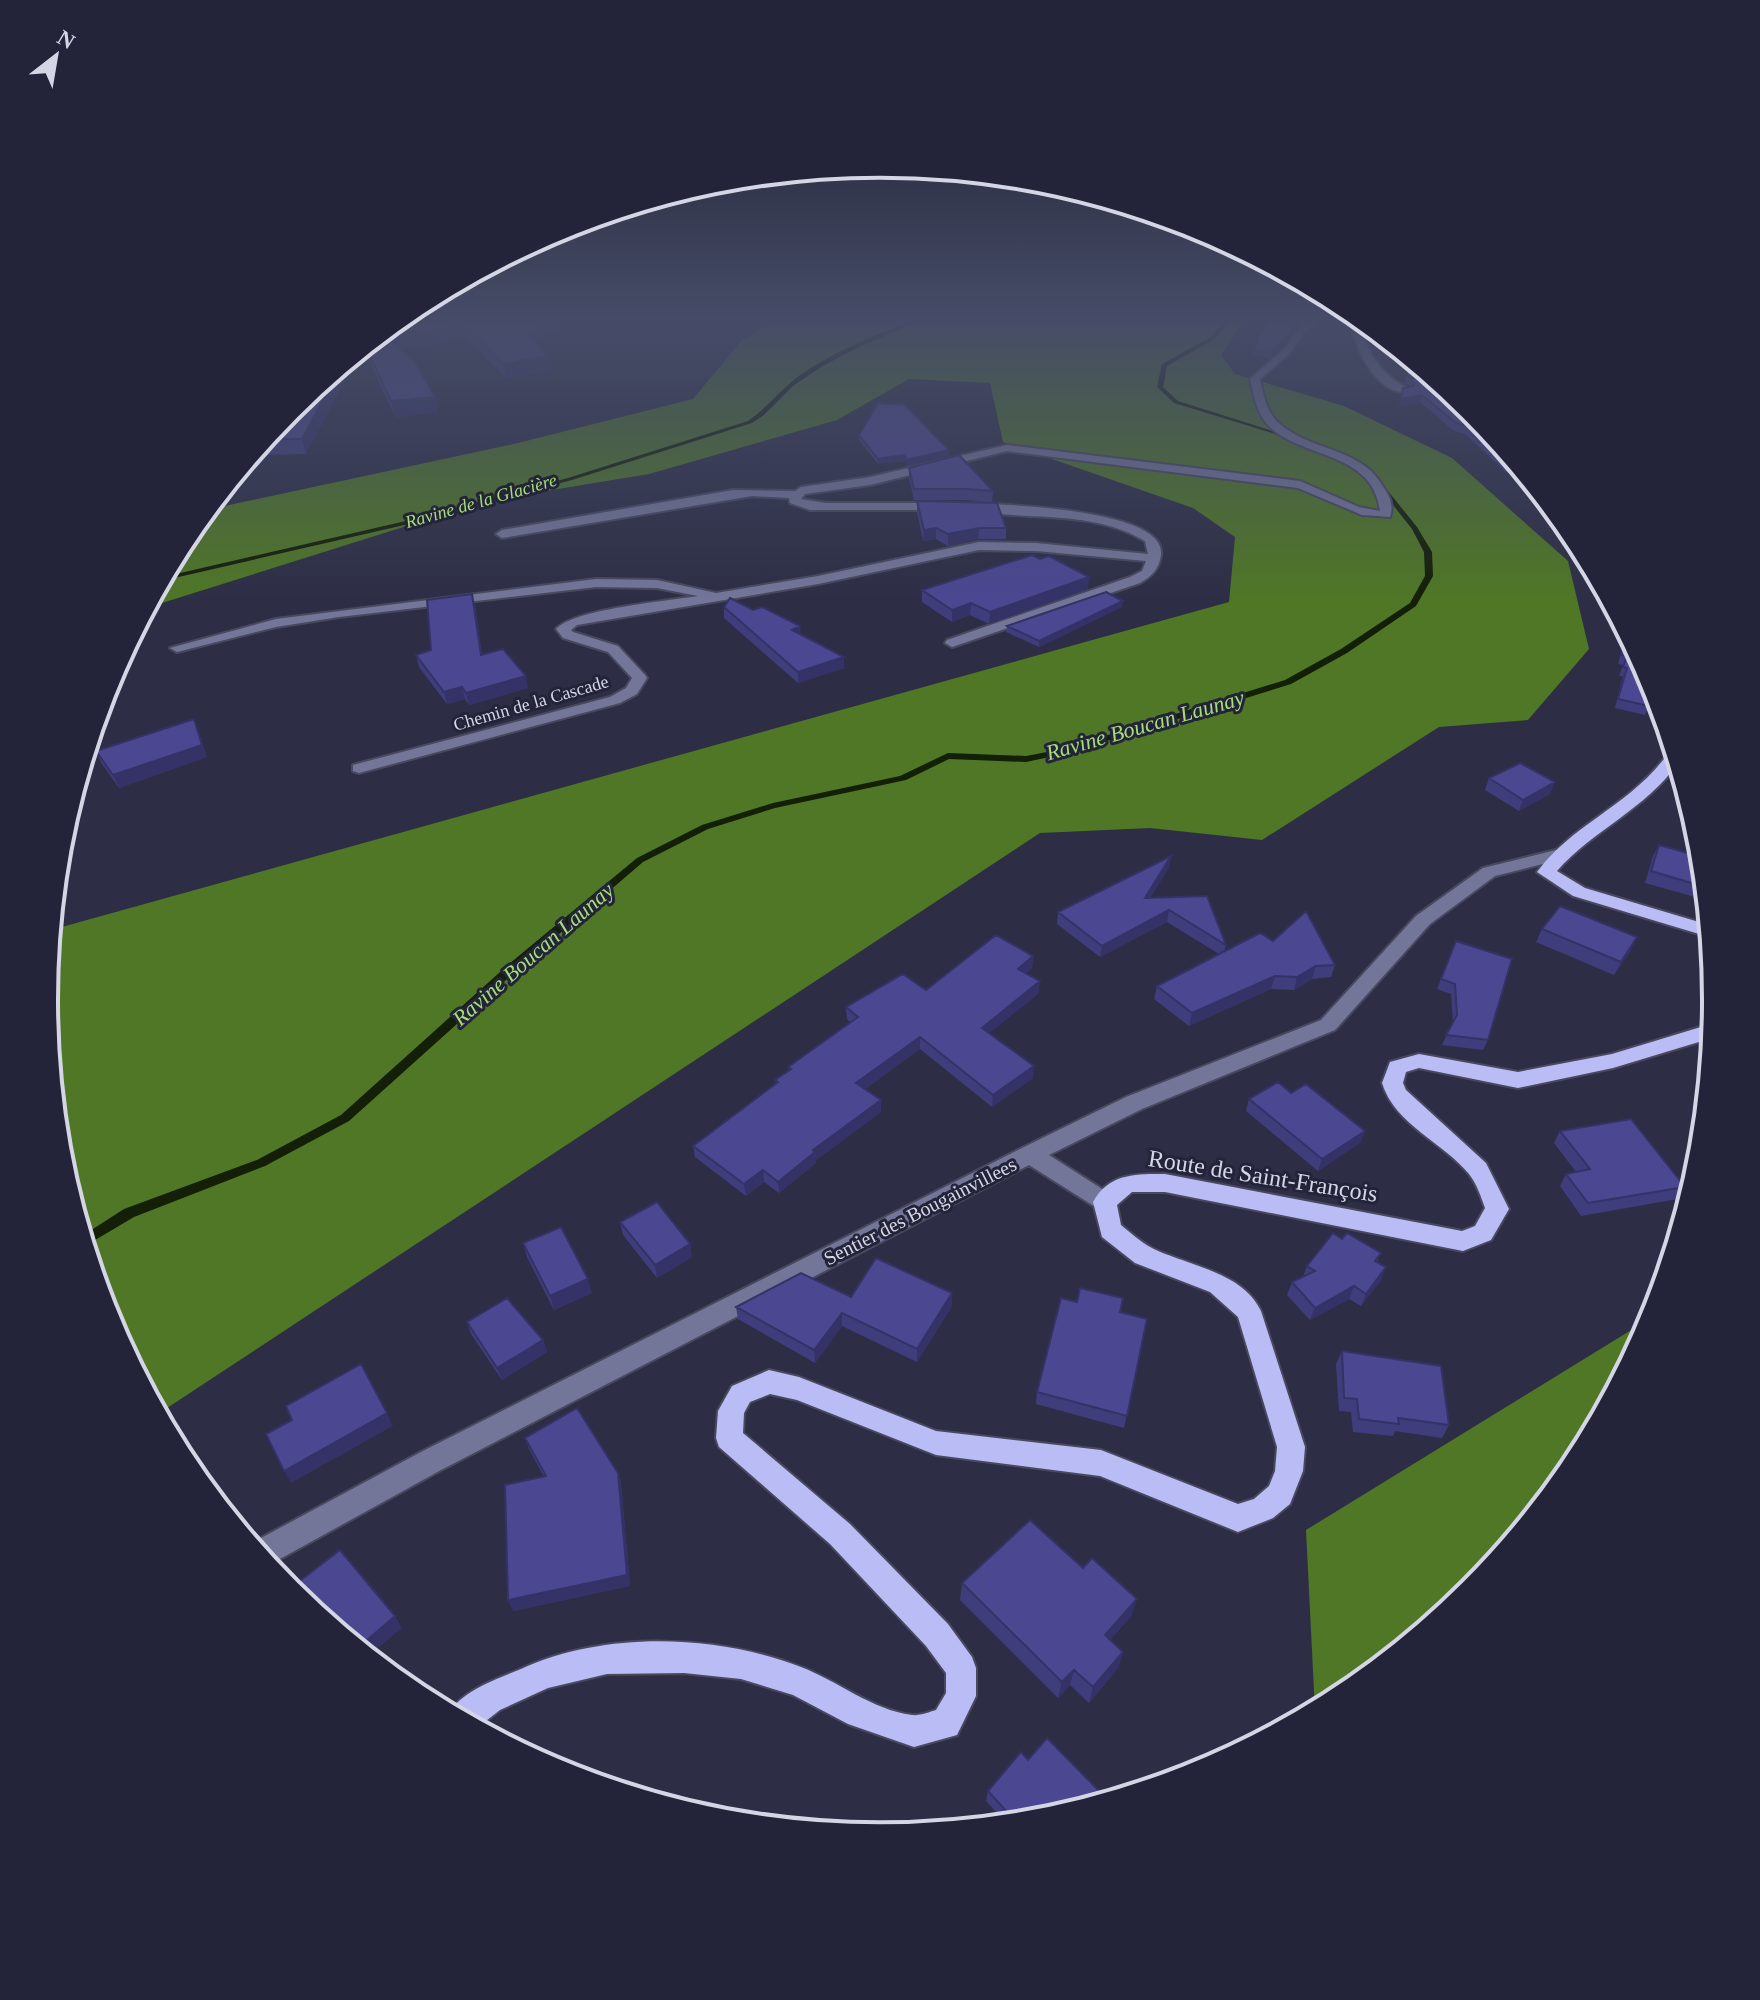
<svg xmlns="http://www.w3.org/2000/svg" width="1760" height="2000" font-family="Georgia,serif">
	<rect width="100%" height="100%" fill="#2d2e45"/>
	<path fill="#4f7725" d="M773,322H1243L1221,355L1235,374L1344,406L1452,458L1568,561L1589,649L1528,720L1439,727L1262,840L1150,828L1040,833L158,1414L107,1319L60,1163L44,1000L51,930L1229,602L1235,537L1193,508L1003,442L990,383L909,379L837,420L649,474L486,501L146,608L185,535L206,510L518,443L693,399L742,340Z
		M1654,1316L1575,1465L1471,1591L1344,1695L1315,1711L1306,1530Z"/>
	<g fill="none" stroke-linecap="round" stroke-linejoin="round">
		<path fill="#131f06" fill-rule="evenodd" d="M908,322H915L851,351L821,367L793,386L764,415L752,423L572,480L413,523L161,581L163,577L410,520L568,478L748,421C767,408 781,389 800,375C833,352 871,337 908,322Z
			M1223,322H1229L1215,339L1167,366L1163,387L1178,401L1298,439V441L1174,403L1157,387L1162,364L1211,337Z
			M1348,457H1352L1367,465L1417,527L1432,552L1433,576L1416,606L1347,653L1291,684L1068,753L1026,762L949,759L906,780L775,808L708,829L643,862L517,970L349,1121L265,1166L134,1217L85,1246L82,1236L124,1209L257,1160L341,1115L509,964L637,858L702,825L773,803L900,776L948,753L1026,756L1063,749L1285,680L1341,649L1410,603L1425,576L1424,552L1412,529L1363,467L1348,459Z"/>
		<g stroke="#48495f" stroke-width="4">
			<path id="minor" d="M1305,322H1317L1303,334L1289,354L1260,379C1264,396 1266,412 1280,424C1312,452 1362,447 1384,488C1390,497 1394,506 1390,517L1362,515L1298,488L1007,451L870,485L805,494L801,499L826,503H945L947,506L941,510H810L790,503L789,498L752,496L502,538L496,534L502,530L733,490L795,491L801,487L870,477L1007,445L1300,481L1359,507L1380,511C1373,453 1308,459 1272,429C1257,416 1254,397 1250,379L1283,350Z
				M1349,322H1359C1368,354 1379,373 1409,389V393C1374,394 1357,349 1349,322Z
				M973,503C1005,505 1167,509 1161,555C1159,569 1152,576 1140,583L952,647L945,643L947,640L1130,577L1142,571L1146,561L1036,551L979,550L818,584L577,625L571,630L573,632L618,646L645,675L647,678L637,694L620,703L359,773L353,771V765L610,697L626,688L632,678L608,652L563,638L556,629C574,609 668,601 698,596L657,588L596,587L339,617L276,627L177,652L170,648L276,619L596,579L657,580L716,593L818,576L979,542L1036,543L1148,554L1145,541C1092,509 1027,521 969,510L967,507Z
				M1560,849L1569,854L1566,858L1495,876L1430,924L1335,1030L1142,1109L1049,1155L1113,1196L1117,1202L1113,1208L1105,1211L1097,1208L1029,1165L441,1470L269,1565L250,1544L421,1452L1022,1148L1126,1097L1321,1020L1416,916L1483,868Z"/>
		</g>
		<g stroke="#48495f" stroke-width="4">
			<path id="major" d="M1674,750L1678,763C1646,809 1593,830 1557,871L1585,888L1709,925V937L1573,896L1537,872C1573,823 1632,805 1669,752Z
				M1714,1023L1712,1038L1613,1068L1518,1088L1419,1068L1406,1072L1403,1083L1406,1090L1486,1163L1509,1209L1491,1240L1463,1251L1165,1192H1132L1117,1205L1121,1225C1132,1234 1144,1245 1156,1250C1191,1266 1243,1273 1261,1311L1305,1447L1303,1471L1290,1504L1273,1518L1238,1532L1100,1476L936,1455L797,1400L770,1394L750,1402L744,1413L743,1433L850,1524L948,1624L972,1657L976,1668V1696L957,1735L914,1747L848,1724L793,1695L741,1679L684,1673L607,1674L548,1688L500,1710L477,1728L449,1713C463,1690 497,1679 521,1669C605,1631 715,1634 801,1667C838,1681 872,1710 912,1715C920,1716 929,1712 936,1710L946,1693V1673L926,1646L830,1544L719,1447L716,1438L718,1411L732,1386L769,1370L799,1377L936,1431L1101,1450L1238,1504L1254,1499L1269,1486L1275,1471L1277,1447L1238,1317L1210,1292L1135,1263L1102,1237L1093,1202C1109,1173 1136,1174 1165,1174L1462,1231L1475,1226L1485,1208C1481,1197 1477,1184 1469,1174C1443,1142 1395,1125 1382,1083L1390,1062L1419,1054L1518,1072L1612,1054Z"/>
		</g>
		<use href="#minor" fill="#747699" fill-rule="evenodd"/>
		<use href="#major" fill="#babcf5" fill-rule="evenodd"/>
	</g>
	<path fill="#403d7d" d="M395,322H562L536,343L549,356L552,371L506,379L468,339L400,349L435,397L438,412L395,417L363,348Z
		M1268,322H1301L1270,358L1253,355V350Z
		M1409,363L1471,409L1543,496L1514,472H1506L1465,434L1454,431L1420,402L1399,407L1403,388L1410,386L1404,383Z
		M343,384L306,454L255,455L254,451L289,409Z
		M859,435L949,456L906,466L905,461L878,464L859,440Z
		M909,468L993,491L992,502L966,500H914L909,478Z
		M917,501L1006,528V539H978L948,546L936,539L923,541L917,512Z
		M1088,589L989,624L970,615L952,622L922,602V590Z
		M475,606L482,655L528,688L469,705L465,699L447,704L419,667L416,655L431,650Z
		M724,607L801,635L844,668L798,683L724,618Z
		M1122,607L1039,647L1006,632L1007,626Z
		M1627,634L1653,680L1649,706L1645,715L1615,708L1623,676H1619L1623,665L1618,664Z
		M194,719L207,757L119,788L102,764L96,751Z
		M1489,778L1550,794L1519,811L1485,790Z
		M1659,845L1701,857L1702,855L1708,920L1699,917L1702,899L1645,883L1653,856Z
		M1171,856L1169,867L1150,898L1226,945L1224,951L1273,941L1335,965L1331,977L1312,979L1294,990L1271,989L1189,1026L1154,999L1157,986L1219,954L1167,922L1100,957L1057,924L1058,912Z
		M1542,929L1631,950L1614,975L1536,942Z
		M1456,941L1488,1040L1483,1050L1442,1045L1453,1022L1451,994L1437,989Z
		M1033,956L1032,968L1026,973L1039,993L989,1033L1033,1078L992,1107L920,1049L865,1089L881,1112L816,1160V1163L779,1193L764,1182L746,1196L695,1157L693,1146L776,1084L775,1080L789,1070L788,1067L850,1022L847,1019L846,1007L926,990Z
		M1291,1093L1361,1142L1318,1171L1246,1111L1249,1099Z
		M1560,1131L1685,1187L1678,1199L1581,1216L1560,1186L1566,1174L1576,1172L1554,1143Z
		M620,1222L690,1244L692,1257L657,1278L623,1235Z
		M1342,1239L1381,1253L1377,1262L1381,1280L1361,1306L1349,1299L1310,1320L1287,1295L1292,1282L1303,1277L1307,1266Z
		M523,1243L592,1293L554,1310L527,1257Z
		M952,1293V1306L917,1362L842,1326L815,1363L738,1319L736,1307L851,1297Z
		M1147,1319L1124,1428L1036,1404L1037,1392Z
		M467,1322L543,1340L547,1352L502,1380L471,1334Z
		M1342,1351L1449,1425L1442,1438L1395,1431L1393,1436L1353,1432L1351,1412L1339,1411L1336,1364Z
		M525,1438L618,1473L621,1484L630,1586L513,1611L544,1477L529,1449Z
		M962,1583L1132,1615L1110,1640L1123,1652L1118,1668L1089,1703L1070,1685L1058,1698L960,1600Z
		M988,1791L1043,1820L1007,1824L986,1801Z"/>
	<path fill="#343266" d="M542,322H562L529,349L526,334Z
		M1298,322H1301L1270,358L1271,353Z
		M465,325L468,339L389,351L385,336Z
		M549,356L552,371L506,379L503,364Z
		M339,370L343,384L306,454L302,439Z
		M1422,395L1420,402L1399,407L1401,399Z
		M435,397L438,412L395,417L391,401Z
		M949,450V456L906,466V460Z
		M905,455V461L878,464V459Z
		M936,528V539L923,541L924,530Z
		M979,528L978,539L948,546V534Z
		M1089,577L1088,589L989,624L990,612Z
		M1123,601L1122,607L1039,647V641Z
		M971,603L970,615L952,622V610Z
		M800,626L801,637L792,630Z
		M844,657V668L798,683V672Z
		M526,676L528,688L469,705L466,693Z
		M462,687L465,699L447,704L444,692Z
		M194,719L207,757L119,788L113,775Z
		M1555,782L1550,794L1519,811L1523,800Z
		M1171,856L1169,867L1143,909L1145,898Z
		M1169,910L1167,922L1100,957L1102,946Z
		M1637,937L1631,950L1614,975L1621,962Z
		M1033,956L1032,968L1017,980L1018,969Z
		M1316,966L1312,979L1294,990L1297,977Z
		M1275,976L1271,989L1189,1026L1192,1013Z
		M1040,981L1039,993L981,1040L982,1028Z
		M920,1037V1049L856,1095V1083Z
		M1034,1066L1033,1078L992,1107L993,1095Z
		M881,1100V1112L816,1160V1163L779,1193L778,1182L813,1150Z
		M1365,1131L1361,1142L1318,1171L1322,1159Z
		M763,1170L764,1182L746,1196L744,1184Z
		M690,1244L692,1257L657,1278L655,1265Z
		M1386,1267L1381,1280L1361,1306L1366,1294Z
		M588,1279L592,1293L554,1310L550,1296Z
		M1354,1286L1349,1299L1310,1320L1315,1308Z
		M952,1293V1306L917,1362V1349Z
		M842,1313V1326L815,1363L814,1350Z
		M543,1340L547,1352L502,1380L497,1368Z
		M387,1413L393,1426L291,1483L284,1471Z
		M618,1473L621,1484L630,1586L513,1611L508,1600Z
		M1137,1599L1132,1615L1100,1651L1105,1635Z
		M395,1616L402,1628L368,1656L358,1648Z
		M1123,1652L1118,1668L1089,1703L1093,1687Z
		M1074,1670L1070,1685L1058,1698L1062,1682Z"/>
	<path fill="#4b4791" stroke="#343266" stroke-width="2" d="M395,322H542L526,334L549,356L503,364L465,325L385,336L416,363L435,397L391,401L365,346Z
		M1268,322H1298L1271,353L1253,350Z
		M1414,362L1471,409L1516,464H1509L1467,426L1456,423L1422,395L1401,399L1403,388L1414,386L1412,379L1406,375L1409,363Z
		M336,370H339L302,439H264L289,409Z
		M878,403L905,405L949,450L906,460L905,455L878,459L859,435Z
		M959,455L993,491L967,489H914L909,468Z
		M917,501L997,503L1006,528H979L948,534L936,528L924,530Z
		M1032,555L1040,559L1049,556L1089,577L990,612L971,603L952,610L922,590Z
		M1106,592L1123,601L1039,641L1007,626Z
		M472,594L481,655L503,649L526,676L466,693L462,687L444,692L416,655L431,650L427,600Z
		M730,598L753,610L762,607L800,626L792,630L844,657L798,672L724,607Z
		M1628,634L1653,680L1654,687L1649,706L1618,699L1627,668L1623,667L1627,656L1621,655Z
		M194,719L202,745L113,775L96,751Z
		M1520,763L1555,782L1523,800L1489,778Z
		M1659,845L1702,857L1705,887L1651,871Z
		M1171,856L1145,898L1207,896L1226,945L1169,910L1102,946L1058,912Z
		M1560,906L1637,937L1621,962L1542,929Z
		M1306,911L1335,965L1316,966L1297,977L1275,976L1192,1013L1157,986L1260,933L1273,941Z
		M996,935L1033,956L1018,969L1040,981L982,1028L1034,1066L993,1095L920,1037L856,1083L881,1100L813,1150L815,1152L778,1182L763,1170L744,1184L693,1146L778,1082L775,1080L791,1069L788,1067L858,1017L846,1007L903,974L926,990Z
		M1456,941L1512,959L1488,1040L1446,1035L1457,1015L1455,984L1441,979Z
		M1278,1082L1291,1093L1306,1084L1365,1131L1322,1159L1249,1099Z
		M1631,1119L1685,1187L1588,1203L1566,1174L1590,1169L1560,1131Z
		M657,1202L690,1244L655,1265L620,1222Z
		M561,1227L588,1279L550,1296L523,1243Z
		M1333,1233L1342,1239L1347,1233L1381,1253L1375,1261L1386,1267L1366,1294L1354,1286L1315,1308L1292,1282L1315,1271L1307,1266Z
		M876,1258L952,1293L917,1349L842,1313L814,1350L736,1307L801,1273L851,1297Z
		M1080,1288L1123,1298L1120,1312L1147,1319L1127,1416L1037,1392L1061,1298L1077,1302Z
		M507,1298L543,1340L497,1368L467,1322Z
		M1342,1351L1441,1366L1449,1425L1398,1418L1399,1424L1359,1419L1357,1399L1344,1398Z
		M361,1364L387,1413L284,1471L266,1434L292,1420L286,1406Z
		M577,1408L618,1473L627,1575L508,1600L505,1485L546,1476L525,1438Z
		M1030,1520L1083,1568L1092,1558L1137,1599L1105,1635L1123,1652L1093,1687L1074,1670L1062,1682L962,1583Z
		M340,1550L395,1616L358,1648L288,1590Z
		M1047,1738L1108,1800L1043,1820L1017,1823L988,1791L1021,1752L1028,1760Z"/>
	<linearGradient id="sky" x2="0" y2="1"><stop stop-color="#191926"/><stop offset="0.53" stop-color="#464c68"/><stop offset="1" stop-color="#464c68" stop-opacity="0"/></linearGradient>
	<rect width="1760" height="602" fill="url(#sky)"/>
	<g text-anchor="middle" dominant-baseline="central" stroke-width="6" stroke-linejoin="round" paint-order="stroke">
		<g font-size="18" font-style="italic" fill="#a7de74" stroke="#23243a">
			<text transform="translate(481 501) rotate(-16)">Ravine de la Glacière</text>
		</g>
		<g font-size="18" fill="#d5d6e5" stroke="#23243a">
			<text transform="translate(531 703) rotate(-16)">Chemin de la Cascade</text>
		</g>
		<g font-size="20" fill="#d5d6e5" stroke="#23243a">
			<text transform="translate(920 1211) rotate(-27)">Sentier des Bougainvillees</text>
		</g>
		<g font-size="22" font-style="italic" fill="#a7de74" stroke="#23243a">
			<text transform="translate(1145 725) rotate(-16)">Ravine Boucan Launay</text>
			<text transform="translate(533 954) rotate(-41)">Ravine Boucan Launay</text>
		</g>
		<g font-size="24" fill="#d5d6e5" stroke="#23243a">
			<text transform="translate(1263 1176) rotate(9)">Route de Saint-François</text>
		</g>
	</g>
	<path d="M0 0H1760V2000H0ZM58 1000a822 822 0 1 1 1644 0a822 822 0 1 1-1644 0Z" fill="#23243a" fill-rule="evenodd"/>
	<path fill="none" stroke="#d5d6e5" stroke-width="4" d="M58 1000a822 822 0 1 1 1644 0a822 822 0 1 1-1644 0Z"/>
	<g transform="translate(56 56) rotate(31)" stroke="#23243a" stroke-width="6" paint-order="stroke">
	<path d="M0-6L14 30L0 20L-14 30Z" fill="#d5d6e5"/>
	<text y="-12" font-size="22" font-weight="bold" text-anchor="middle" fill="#d5d6e5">N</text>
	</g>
</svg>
